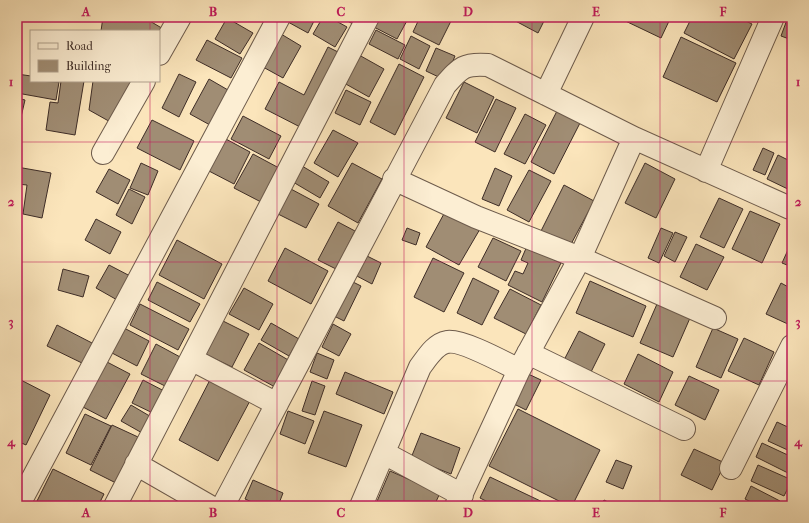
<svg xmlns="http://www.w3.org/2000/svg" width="809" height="523" font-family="'IM FELL French Canon',serif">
	<rect width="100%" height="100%" fill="#fbe5bb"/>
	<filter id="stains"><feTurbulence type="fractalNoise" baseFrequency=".005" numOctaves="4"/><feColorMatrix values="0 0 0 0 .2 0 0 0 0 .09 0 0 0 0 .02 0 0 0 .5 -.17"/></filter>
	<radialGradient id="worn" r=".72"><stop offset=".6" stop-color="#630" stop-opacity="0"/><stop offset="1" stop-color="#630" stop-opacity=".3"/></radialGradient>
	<path fill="#a08d74" stroke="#3e2d27" d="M103,17H143L165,30L159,42V31H101Z
		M291,17H316L308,33L288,22Z
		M323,17H329L347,27L335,47L313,34Z
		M340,17H357L353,24Z
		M377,17H409L397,39L372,26Z
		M420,17H453L439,45L413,32Z
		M508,17H546L538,33Z
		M617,17H665L670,19L661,38Z
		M692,17H738L752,24L734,59L684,33Z
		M788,17H792V40L781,36Z
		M227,18L253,33L240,54L215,39Z
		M376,30L405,45L398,59L369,44Z
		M281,34L301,46L283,78L263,67Z
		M411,36L430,46L419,69L400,59Z
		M681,37L736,63L717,102L663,77Z
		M207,40L242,58L231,78L196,60Z
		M328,47L344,55L306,130L265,109L279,82L304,95Z
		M436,48L455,56L445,80L426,71Z
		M359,55L384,69L369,97L344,83Z
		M399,64L424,77L395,135L370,122Z
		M17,74L31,76V81L59,82L56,100L17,93Z
		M179,74L196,82L179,117L162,108Z
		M209,79L228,90L210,125L190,114Z
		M61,81H84L75,135L46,130L50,102L58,103Z
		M93,81H137L114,124L89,110Z
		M464,82L494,97L477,133L446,118Z
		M346,90L371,102L360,125L335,113Z
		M17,98L25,100L18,130L17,129Z
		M496,99L516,108L495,152L475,142Z
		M557,111L580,123L554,174L531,162Z
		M525,114L546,125L525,164L504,154Z
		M243,116L281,136L269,159L231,139Z
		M152,120L194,141L180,170L137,148Z
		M333,130L358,143L338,177L314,163Z
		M224,138L250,152L234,184L207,170Z
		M763,148L774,153L765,175L753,170Z
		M253,154L279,168L261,202L234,188Z
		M778,155L792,162V191L767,179Z
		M141,163L158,171L148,195L130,188Z
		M352,163L382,179L358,223L328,206Z
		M645,163L675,179L656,218L625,203Z
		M302,166L329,182L320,198L293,182Z
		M17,167L51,173L42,218L23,214L27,185L17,184Z
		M495,168L512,176L499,206L482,199Z
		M109,169L130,180L118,204L96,192Z
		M529,170L551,181L529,222L507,210Z
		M564,185L594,201L570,246L541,231Z
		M289,188L319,204L306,228L276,213Z
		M129,189L145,197L132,224L116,215Z
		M719,198L743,209L724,248L700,237Z
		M446,210L480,229L459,265L426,247Z
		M750,211L780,224L762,263L732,249Z
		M96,219L121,232L110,254L85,240Z
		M338,222L355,231L336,269L318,260Z
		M407,228L420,233L416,245L402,240Z
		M661,228L673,233L659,263L648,258Z
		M675,232L687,237L675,262L664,256Z
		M493,238L521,251L506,281L478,267Z
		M177,240L222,264L204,299L159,275Z
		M792,241V267L782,263Z
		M696,244L724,257L707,290L680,277Z
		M527,246L561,263L542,302L508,285L515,271L523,274L528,263L521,260Z
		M285,248L328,271L311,304L268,281Z
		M365,255L381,263L372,284L355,275Z
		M433,258L464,273L444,312L414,297Z
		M109,265L132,277L119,301L96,288Z
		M63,269L89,276L83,297L58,290Z
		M345,278L361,286L344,321L328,313Z
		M473,278L499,291L482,325L457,313Z
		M590,281L646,306L633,337L576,313Z
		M157,282L200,304L190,322L148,300Z
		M781,283L792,289V320L790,325L766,314Z
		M244,288L273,304L259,330L229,314Z
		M510,289L541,305L526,334L494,318Z
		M140,304L189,329L178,350L130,325Z
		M657,304L690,318L673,357L640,343Z
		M221,320L249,334L232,367L205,354Z
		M271,323L299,339L289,356L261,340Z
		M333,324L351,334L339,356L322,347Z
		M57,325L94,344L84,364L47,346Z
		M124,328L149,341L137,366L112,353Z
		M713,328L738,339L721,378L696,367Z
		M579,331L605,344L589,376L563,362Z
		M744,338L774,352L759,385L728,371Z
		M259,343L290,361L275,387L244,370Z
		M156,344L182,358L167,387L141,374Z
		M317,353L334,360L327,379L310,372Z
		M638,354L673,372L659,402L624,384Z
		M107,362L130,374L106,419L83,407Z
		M345,372L393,392L384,414L336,394Z
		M524,372L541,380L526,410L510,402Z
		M212,376L252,397L218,461L179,440Z
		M689,376L719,390L705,420L675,405Z
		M17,378L50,395L26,445L17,441Z
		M143,380L168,393L157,415L132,403Z
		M312,381L325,386L315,415L302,411Z
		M131,405L153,418L144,434L121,421Z
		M518,409L600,450L572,506H569L489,466Z
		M288,411L314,421L305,444L280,434Z
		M324,411L362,425L346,467L308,453Z
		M85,414L111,426L91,465L66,453Z
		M777,422L792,429V452L768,441Z
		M112,425L138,437L116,483L90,470Z
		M421,433L460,448L451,474L411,458Z
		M762,443L792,457V465L788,473L756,457Z
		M694,449L725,463L712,490L681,475Z
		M616,460L632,466L623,489L606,482Z
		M758,465L792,480L784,496L751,481Z
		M53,469L104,494L98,506L35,505Z
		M390,471L440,493L434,506H375Z
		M490,477L551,506H496L480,498Z
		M253,480L283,493L278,506H261L245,499Z
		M751,486L780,501L777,506H759L745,499Z
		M604,500L616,506H601Z"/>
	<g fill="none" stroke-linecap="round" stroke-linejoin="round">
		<g stroke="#6d5b4c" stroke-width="24">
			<path id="street" d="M159,54L180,17
				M546,94L583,17
				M103,153L144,81
				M706,171L773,17
				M394,179L476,217L580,258L715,318
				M528,353L684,429
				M191,359L277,404
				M384,453L462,495
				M136,464L209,506
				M731,468L792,346
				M18,506L279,17
				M115,506L368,17
				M223,506L445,85C460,68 464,63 488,65L634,138L790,208
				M361,506L420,367C427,358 435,344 447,342C461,339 505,363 519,370
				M456,506L519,370L580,258L634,138"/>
		</g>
		<use href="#street" stroke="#fceed3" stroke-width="22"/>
	</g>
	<path fill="none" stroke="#c2185b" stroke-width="1" stroke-opacity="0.55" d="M150,17V31M277,17V506M404,17V506M532,17V506M660,17V506M150,81V506M17,142H792M17,262H792M17,381H792"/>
	<rect width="809" height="523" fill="none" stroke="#fbe5bb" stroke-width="44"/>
	<rect x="30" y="30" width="130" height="52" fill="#fceed3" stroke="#b0a18e"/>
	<rect x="38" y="43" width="20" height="6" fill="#fceed3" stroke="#b0a18e"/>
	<text x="66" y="50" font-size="12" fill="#3e2d27">Road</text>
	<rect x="38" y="60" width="20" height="12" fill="#a08d74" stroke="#b0a18e"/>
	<text x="66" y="70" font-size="12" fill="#3e2d27">Building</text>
	<rect x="22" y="22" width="765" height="479" fill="none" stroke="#c2185b" stroke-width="1.5"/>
	<g font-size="13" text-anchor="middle" font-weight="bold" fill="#c2185b">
		<text x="86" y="16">A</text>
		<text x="213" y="16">B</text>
		<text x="341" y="16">C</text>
		<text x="468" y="16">D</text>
		<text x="596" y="16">E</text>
		<text x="723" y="16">F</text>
		<text x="11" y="86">1</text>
		<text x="798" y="86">1</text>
		<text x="11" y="206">2</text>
		<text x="798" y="206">2</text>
		<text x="11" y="326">3</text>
		<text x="798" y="326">3</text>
		<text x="11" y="446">4</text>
		<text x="798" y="446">4</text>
		<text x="86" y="517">A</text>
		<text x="213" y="517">B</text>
		<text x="341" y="517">C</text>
		<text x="468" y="517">D</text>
		<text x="596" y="517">E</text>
		<text x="723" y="517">F</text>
	</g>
	<rect width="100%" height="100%" filter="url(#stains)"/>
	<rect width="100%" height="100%" fill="url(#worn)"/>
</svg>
